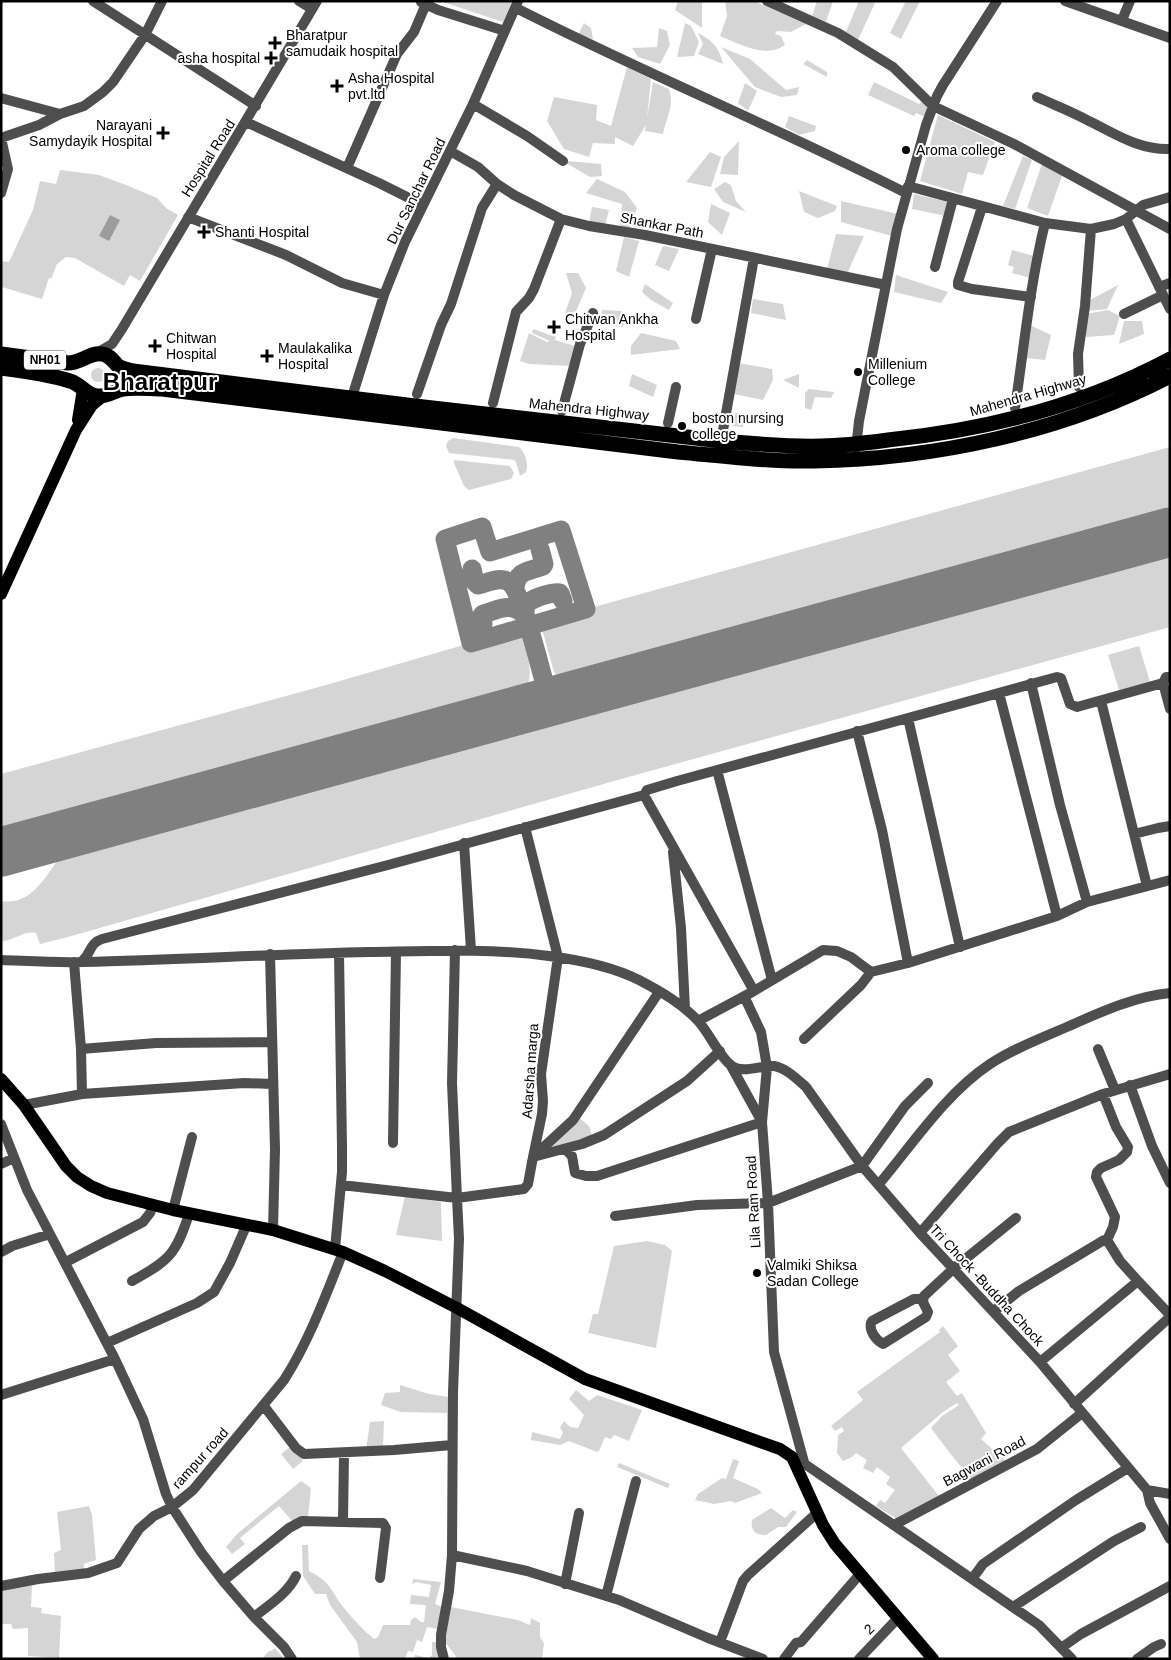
<svg xmlns="http://www.w3.org/2000/svg" width="1171" height="1660" font-family="Helvetica,sans-serif">
	<rect width="100%" height="100%" fill="#fff"/>
	<path fill="#d5d5d5" d="M440,1H512L503,22Z
		M678,1H702V28L675,10Z
		M725,1H754L806,24L791,32L777,31L775,34L781,36L785,45C765,59 740,44 720,36L727,16Z
		M817,1H833L826,22L812,16Z
		M859,1L875,3L858,40L845,34Z
		M906,1H920L901,39L890,33Z
		M584,23L591,28L593,39L578,35Z
		M685,23L691,26L699,42L694,56L677,57Z
		M659,28L667,31L670,45L660,64L638,57L632,48L657,47Z
		M698,33C713,41 719,47 723,64L698,54L703,44Z
		M721,47L750,59L786,90L799,87L797,95L781,97L755,87Z
		M807,60L827,72V77L803,64Z
		M627,67L651,79L647,118L653,82L669,89C675,106 666,117 663,134L645,131L646,125L633,146L615,137V144L593,143L589,157L564,149L547,121L554,97L597,105L596,120L611,126Z
		M874,82L919,104L922,101L930,103L925,117L916,113L914,116L868,95Z
		M745,83L757,91L748,111L738,103Z
		M938,115L995,142L983,175L968,172L962,194L920,181Z
		M789,116L816,126L815,131L799,135L785,127Z
		M739,141L738,175L720,174L724,157Z
		M710,152L721,157L711,187L686,182Z
		M1023,156L1032,160L1015,209L1003,206Z
		M567,161L601,164L602,176L590,177L566,163Z
		M1043,161L1063,173L1048,216L1027,208Z
		M60,170L99,175L126,185L157,198L166,208L178,215L140,281L130,275L124,286L75,258L66,257L57,264L51,279L49,278L42,299L2,287L1,291V261L9,262L33,210L40,181L56,184Z
		M597,179L625,192L637,208L629,229L620,225L622,204L586,193Z
		M725,182L731,185L736,201L746,212L723,202L714,189Z
		M799,191L837,206L835,211L818,218L804,212Z
		M914,194L952,203L946,216L912,209Z
		M841,201L898,214L892,236L841,222Z
		M711,204L730,213L722,235L708,222Z
		M592,207L609,210L605,225L589,222Z
		M836,234L864,236L847,274L827,269Z
		M624,237L639,241L629,277L616,271Z
		M663,246L679,249L669,271L655,265Z
		M1012,250L1034,256L1030,278L1012,273L1014,267L1008,265Z
		M566,273H578L586,288L574,316L565,313L572,293Z
		M896,275L948,292L941,303L894,292Z
		M645,284L673,303L669,310L651,300L642,292Z
		M1118,285L1107,309L1087,311L1090,300Z
		M753,299L783,304L786,320L751,313Z
		M602,310L621,311L626,316L623,327L600,324Z
		M1108,310L1120,316L1114,335L1086,337V314Z
		M1124,321H1142L1144,334L1119,344Z
		M1030,325L1051,335L1045,360L1026,358Z
		M533,329L556,337L555,340L575,346L570,366L529,364L520,361L529,333L547,342L550,341L532,333Z
		M641,333L676,341L680,349L631,355V346Z
		M738,363L772,369L773,380L763,400L734,394Z
		M91 375a7 7 0 1 1 14 0a7 7 0 1 1-14 0Z
		M632,374L657,385L653,397L629,386Z
		M799,374V388L783,380Z
		M809,389L834,392L831,398L815,397L811,410L805,408V393Z
		M735,413L744,414L743,427L732,426Z
		M453,438L519,447C525,452 529,464 526,472L520,476L516,462L514,460L449,453L446,446L448,441Z
		M1170,447V518L575,681C566,683 559,679 554,672L540,622Z
		M454,460L510,466L514,473L511,479L469,490L464,486L454,463Z
		M490,526L496,546L491,548L485,528Z
		M1170,551V627L614,781L68,937L40,944L36,933C24,930 14,941 1,941V901C31,906 45,877 60,857Z
		M519,629C525,652 541,681 517,697L1,839V774L326,685Z
		M1139,646L1151,685L1120,693L1108,655Z
		M577,1116L589,1126L593,1139L542,1153Z
		M405,1196L441,1202L442,1241L396,1235Z
		M647,1241L665,1245L672,1251L656,1348L588,1333L593,1314H598L614,1246Z
		M943,1326L958,1346L948,1355L960,1371L946,1382L957,1396L962,1393L986,1433L981,1439L1007,1462L972,1480L949,1452L931,1428L942,1416L959,1405L957,1403L943,1412L901,1448L939,1496L966,1481L969,1483L897,1519L876,1506L880,1500L885,1503L895,1490L886,1484L890,1477L877,1467L873,1473L863,1468L867,1460L856,1453L852,1457L843,1461L837,1453L838,1435L844,1431L842,1427L835,1431L831,1426L863,1400L857,1392L940,1332L939,1330Z
		M400,1385L429,1394L449,1397L451,1439L447,1442V1413L401,1412L381,1405L385,1393L400,1392Z
		M576,1390L589,1401L597,1395L642,1410L629,1441L614,1435L611,1439L605,1437L599,1451L597,1452L569,1441L560,1445L531,1440L532,1432L560,1439L563,1432L560,1428L564,1421L570,1427L578,1428L584,1415L569,1399Z
		M384,1421L383,1448L366,1450L370,1422Z
		M291,1446L303,1461L293,1469L281,1454Z
		M733,1459L739,1461L733,1478L758,1489L762,1493L735,1503L731,1501L714,1504L695,1500L698,1494L722,1478L726,1479Z
		M619,1463L670,1484L668,1488L617,1467Z
		M301,1481L311,1488L308,1517L293,1522L279,1506L240,1538L245,1544L232,1554L226,1547L237,1534Z
		M89,1506L92,1515L96,1560L84,1564V1572L55,1577L54,1553L61,1550L57,1512Z
		M771,1508L785,1518L793,1510L797,1512L786,1527H778L766,1535C756,1535 750,1531 752,1520Z
		M302,1545H308L309,1571C331,1582 330,1590 344,1608C353,1619 363,1630 374,1639L378,1637L383,1625H410L411,1620L415,1617L421,1622H424L426,1605L410,1604L411,1595L429,1597L431,1585L416,1582L412,1584L413,1579L441,1582L435,1604L442,1607L438,1629L427,1627L422,1642L417,1640L413,1652L408,1651L405,1658L407,1659H360L357,1642L330,1605L326,1594H315L303,1576Z
		M32,1585L31,1607L42,1608L41,1613L61,1616L59,1658L28,1656V1628L13,1629L11,1624H1V1589Z
		M451,1607L518,1620L530,1625L531,1618L540,1623V1637L544,1643L542,1659H458L445,1642Z
		M432,1642H437L439,1659H414L415,1655L429,1658L432,1655Z
		M275,1648L284,1659H262L269,1651H271Z"/>
	<path fill="#9c9c9c" d="M110,215L120,220L109,241L99,236Z"/>
	<g fill="none" stroke-linecap="round" stroke-linejoin="round">
		<path stroke="#808080" stroke-width="19" d="M482,527L490,552L561,530L586,609L471,643L445,539Z
			M472,569L475,582L478,585C487,583 500,576 509,582C521,590 539,664 544,681C550,693 558,696 571,696
			M515,588C517,569 529,572 543,566L544,564L540,549
			M483,624L481,617L483,614C500,609 510,602 525,615C525,611 525,606 528,603C532,598 555,591 560,593L563,601
			M525,708C538,703 545,696 544,681"/>
		<path stroke="#808080" stroke-width="49" d="M1,852L1170,532"/>
		<path stroke="#4e4e4e" stroke-width="10" d="M93,1L256,106
			M299,1L312,9
			M767,1L838,33L893,67L933,106L1014,144L1170,229
			M1065,1L1170,38
			M421,2L438,10L505,31
			M516,8C644,73 778,128 906,193
			M1122,20L1130,1
			M1037,97C1054,105 1071,111 1087,120C1114,133 1138,150 1170,149
			M1,98L60,114
			M473,104L527,136L563,161
			M246,122L379,183L423,205
			M1,138L39,125L60,114L84,106L103,92L113,82L145,35L162,1
			M450,151L478,167L497,184L514,195L561,219L589,226L645,235L886,285
			M347,168L397,54L414,32L426,4
			M908,186L1045,223L1091,229
			M1,193L8,169L1,138
			M982,207L958,282V285L972,289L1031,297
			M188,217L286,255L342,283L384,295
			M1126,219L1170,309
			M935,267L953,199
			M1159,287L1170,283
			M1124,314L1163,295
			M696,319L712,249
			M95,354L112,344L122,329L317,1
			M1079,387L1078,354L1085,306L1091,229L1114,224L1126,219L1143,205L1170,197
			M417,394L441,325L451,304L482,208L497,184
			M352,397L384,295L405,242L473,104L518,1
			M493,403L516,312L529,298L534,289L561,219
			M1015,408C1024,347 1030,284 1045,223
			M562,411L580,344L593,313
			M668,423L676,387
			M723,430L754,258
			M856,448L859,421L897,229L926,125L937,96L943,85L997,1
			M1031,683L1060,805L1087,902
			M1163,683L1170,709
			M999,693L1057,916
			M1101,701L1147,886
			M857,731L882,830L908,963
			M717,770L772,980
			M644,795L754,991
			M525,827L558,957L541,1074L543,1101L542,1114L533,1157
			M1134,834L1158,828L1170,826
			M464,843L471,950
			M673,852L681,928L685,1009
			M960,947L908,718L1057,677L1061,678L1070,704L1077,707L1163,683L1166,677H1170
			M270,954L275,1149L273,1230
			M1,960C28,961 56,963 83,962C178,960 274,954 369,952C429,951 489,948 549,956C580,960 611,966 639,980C660,991 683,1004 699,1022C709,1033 721,1059 732,1066C743,1074 761,1065 774,1066C786,1068 797,1079 806,1087L862,1166L920,1233L1040,1362L1147,1490L1170,1494
			M81,962C91,955 89,943 102,939L388,865L644,795L647,790L677,781L908,718
			M698,1021L754,991L823,950L837,951L851,957L871,972L908,963L1057,916L1087,902L1170,880
			M804,1039L861,985L871,972
			M81,1049L156,1043L271,1042
			M1098,1049L1115,1090
			M730,1064L762,1122L768,1203L774,1352L804,1462
			M1130,1085L1152,1146L1170,1183
			M82,1094L244,1083L272,1084
			M1103,1094L1116,1127L1128,1147L1127,1152L1119,1160L1101,1168L1097,1172L1096,1177L1115,1217L1113,1227L1107,1240
			M24,1105L82,1094L81,1049L74,962
			M1,1124L27,1190L115,1359L143,1419L166,1494L172,1507L201,1552L223,1581L254,1617L284,1647L292,1659
			M393,1143L396,952
			M565,1149L572,1156L575,1173L586,1176H597L762,1122L767,1067L761,1032L744,996
			M534,1156L573,1120L659,992
			M1,1164L14,1158
			M879,1184C912,1145 946,1093 990,1064C1016,1047 1047,1036 1076,1023C1105,1010 1138,996 1170,993
			M341,1185L457,1198L452,1083L455,950
			M173,1210L192,1137
			M615,1216L697,1205L768,1203L862,1166L905,1106L928,1083
			M920,1233L997,1144L1009,1132L1103,1094L1170,1074
			M335,1249L342,1172V1147L339,953
			M1,1252L12,1246L50,1234
			M66,1262L143,1222L150,1213L153,1205
			M132,1281C169,1261 176,1254 189,1214
			M923,1299H914L872,1321L871,1323C869,1331 876,1340 883,1344L926,1317L928,1312L923,1302L924,1296L953,1269L1016,1218
			M994,1311L1019,1291L1104,1240H1107L1120,1261L1138,1281
			M107,1343L197,1303L214,1292L230,1263L247,1224
			M1040,1362L1138,1281L1170,1315
			M1,1395L115,1359
			M1074,1404L1170,1317
			M264,1406L296,1448L304,1454L394,1450L452,1445
			M799,1460L1039,1625L1072,1659
			M1147,1490L1150,1503L1170,1539
			M343,1521L344,1454
			M894,1525L1037,1449L1082,1413
			M452,1555L527,1571L619,1600L708,1638L763,1659
			M972,1579L983,1564L1076,1500L1128,1468
			M223,1581L289,1528L302,1521L383,1523L386,1528L380,1578
			M565,1584L579,1513
			M1,1586L38,1579L88,1573L117,1563L139,1529L154,1516L172,1507L193,1490L284,1380C309,1341 326,1295 343,1252
			M606,1596L636,1481
			M1013,1607L1114,1541L1141,1527
			M254,1617C269,1605 288,1593 296,1576
			M720,1642L743,1581L748,1575L817,1513
			M1061,1648L1081,1634L1170,1586
			M444,1659L441,1647V1635L449,1591L452,1555L453,1392L459,1239L457,1198L524,1189L528,1184L533,1157L582,1144L604,1135L687,1081L720,1051
			M784,1659L796,1643L801,1642L860,1574
			M859,1659L898,1618
			M1137,1659L1154,1647L1161,1644"/>
		<path stroke="#000" stroke-width="12" d="M78,420L83,389
			M1,594L76,430L92,405L103,396
			M1,1079L24,1105L66,1166L77,1177L91,1186L107,1193L173,1210L273,1230L343,1252L385,1271L457,1308L585,1379L780,1449L792,1457L823,1525L835,1544L933,1659"/>
		<path stroke="#000" stroke-width="15" d="M1,354L68,363C81,363 90,352 102,354C110,355 113,361 118,366C121,368 129,370 133,371L415,406L722,441C755,444 788,447 821,446C843,446 866,443 888,440C987,430 1082,406 1170,359
			M1,368C25,371 48,374 70,381C81,384 86,395 97,396C106,397 114,391 123,389C136,387 150,389 162,389L678,452C723,456 769,462 814,461C935,459 1062,432 1170,376"/>
	</g>
	<g fill="#000" stroke="#fff" stroke-width="2">
		<path d="M272.5 35.5h5v5h5v5h-5v5h-5v-5h-5v-5h5z"/>
		<path d="M268.5 50.5h5v5h5v5h-5v5h-5v-5h-5v-5h5z"/>
		<path d="M334.5 78.5h5v5h5v5h-5v5h-5v-5h-5v-5h5z"/>
		<path d="M160.5 125.5h5v5h5v5h-5v5h-5v-5h-5v-5h5z"/>
		<circle cx="906" cy="150" r="5"/>
		<path d="M201.5 224.5h5v5h5v5h-5v5h-5v-5h-5v-5h5z"/>
		<path d="M551.5 319.5h5v5h5v5h-5v5h-5v-5h-5v-5h5z"/>
		<path d="M152.5 338.5h5v5h5v5h-5v5h-5v-5h-5v-5h5z"/>
		<path d="M264.5 348.5h5v5h5v5h-5v5h-5v-5h-5v-5h5z"/>
		<circle cx="858" cy="372" r="5"/>
		<circle cx="682" cy="426" r="5"/>
		<circle cx="757" cy="1273" r="5"/>
	</g>
	<g text-anchor="middle" dominant-baseline="central" stroke-width="4" stroke-linejoin="round" paint-order="stroke">
		<rect fill="#fff" stroke="#4c4c4c" stroke-width="1" x="24" y="350.5" width="42" height="19" rx="4"/>
		<g font-size="12" font-weight="bold" fill="#000">
			<text x="45" y="360">NH01</text>
		</g>
		<g font-size="14" fill="#000" stroke="#fff" text-anchor="start">
			<text x="286" y="35">Bharatpur<tspan x="286" dy="16">samudaik hospital</tspan></text>
			<text x="260" y="58" text-anchor="end">asha hospital</text>
			<text x="348" y="78">Asha Hospital<tspan x="348" dy="16">pvt.ltd</tspan></text>
			<text x="152" y="125" text-anchor="end">Narayani<tspan x="152" dy="16">Samydayik Hospital</tspan></text>
			<text x="916" y="150">Aroma college</text>
			<text x="215" y="232">Shanti Hospital</text>
			<text x="565" y="319">Chitwan Ankha<tspan x="565" dy="16">Hospital</tspan></text>
			<text x="166" y="338">Chitwan<tspan x="166" dy="16">Hospital</tspan></text>
			<text x="278" y="348">Maulakalika<tspan x="278" dy="16">Hospital</tspan></text>
			<text x="868" y="364">Millenium<tspan x="868" dy="16">College</tspan></text>
			<text x="692" y="418">boston nursing<tspan x="692" dy="16">college</tspan></text>
			<text x="767" y="1265">Valmiki Shiksa<tspan x="767" dy="16">Sadan College</tspan></text>
		</g>
		<g font-size="14" fill="#000" stroke="#fff">
			<text transform="translate(208 158) rotate(-58)">Hospital Road</text>
			<text transform="translate(416 191) rotate(-64)">Dur Sanchar Road</text>
			<text transform="translate(662 225) rotate(11)">Shankar Path</text>
			<text transform="translate(1028 395) rotate(-16)">Mahendra Highway</text>
			<text transform="translate(589 409) rotate(6)">Mahendra Highway</text>
			<text transform="translate(530 1071) rotate(-86)">Adarsha marga</text>
			<text transform="translate(753 1202) rotate(-93)">Lila Ram Road</text>
			<text transform="translate(987 1285) rotate(47)">Tri Chock -Buddha Chock</text>
			<text transform="translate(200 1458) rotate(-48)">rampur road</text>
			<text transform="translate(984 1461) rotate(-28)">Bagwani Road</text>
			<text transform="translate(869 1629) rotate(-45)">2</text>
		</g>
		<g font-size="24" font-weight="bold" fill="#000" stroke="#fff">
			<text x="160" y="381">Bharatpur</text>
		</g>
	</g>
	<rect width="1171" height="1660" fill="none" stroke="#000000" stroke-width="5"/>
</svg>
